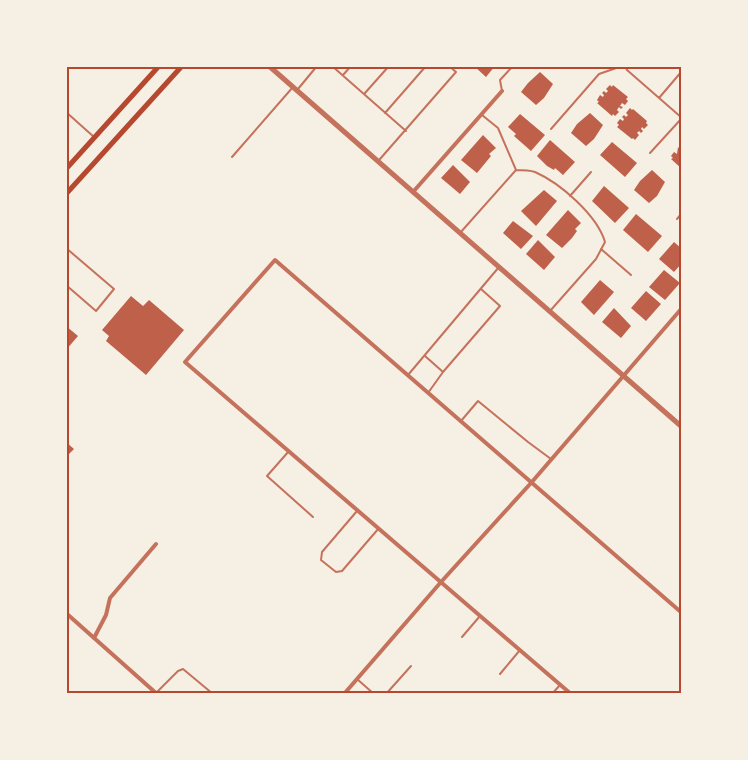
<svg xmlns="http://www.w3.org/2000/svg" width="748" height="760" font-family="Cabin,sans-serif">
	<rect width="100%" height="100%" fill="#f6efe4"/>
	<path fill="#bf614a" d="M474,66H495L486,77Z
		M540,72L553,84L544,98L536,105L521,92L528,83Z
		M610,85L612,87L613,85L628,97L626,99L628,101L625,105L622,103L620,106L623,107L621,109L619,107L617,110L619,112L615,116L613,114L612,116L597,103L599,102L597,100L600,95L603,97L604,95L602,93L604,91L606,93L608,91L606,89Z
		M630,108L632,110L633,109L647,121L646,123L648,125L644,129L642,127L641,129L643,131L641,133L639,131L637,133L639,135L635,140L633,138L632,139L617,127L619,125L617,123L620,119L623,121L624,119L622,117L624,115L626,117L628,115L626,113Z
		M590,113L603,125L594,139L586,146L571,133L577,124Z
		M520,114L545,135L531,151L514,136L516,134L508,127Z
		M483,135L496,148L489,154L491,156L477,173L461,160Z
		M550,140L575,162L563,175L555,168L554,170L547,166L537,156Z
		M612,142L637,163L625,177L600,155Z
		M678,147L680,149L682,147V169L671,159L673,158L671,156L674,152L677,154Z
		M453,165L470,182L460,194L441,178Z
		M652,170L665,182L657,196L649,203L634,190L640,181Z
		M604,186L629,208L615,223L592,201Z
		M544,190L557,201L536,226L521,211Z
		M568,210L581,223L575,229L577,231L572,238L562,248L546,235Z
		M636,214L662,236L648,252L623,230Z
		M513,221L533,236L521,249L503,233Z
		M538,240L555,257L544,270L526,254Z
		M674,242L682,249V263L674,272L659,259Z
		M664,270L680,283L665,300L649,287Z
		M600,280L614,292L594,315L581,302Z
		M646,291L661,304L646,321L631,308Z
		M131,296L143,306L149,300L184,330L146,375L106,341L109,336L102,330Z
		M614,308L631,326L621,338L602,322Z
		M66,326L78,336L66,350Z
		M66,442L74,449L66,457Z"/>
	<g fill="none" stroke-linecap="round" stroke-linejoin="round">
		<path stroke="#c5725c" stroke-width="2" d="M332,66L406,131
			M625,66L627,70L682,118
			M343,75L351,66
			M298,89L317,66
			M502,91L500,80L513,66
			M365,93L389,66
			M659,98L682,71
			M66,112L94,137
			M385,113L426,66
			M551,129L599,74L622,66
			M650,153L682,118
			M232,157L293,87
			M380,159L456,72L449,66
			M516,170C522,170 529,170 535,172C560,183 597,215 605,242L596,259L550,311
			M570,196L591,172
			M677,219L682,213
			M460,233L516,170L498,128L482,115
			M66,248L114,289L96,311L66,285
			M601,249L631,275
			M425,356L443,372
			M408,375L499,267
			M428,393L443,372L500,306L481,289
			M461,421L478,401L528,442L551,459
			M289,451L267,476L313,517
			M357,511L322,552L321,560L336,572L342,571L379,528
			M462,637L480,616
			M500,674L520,650
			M357,679L374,694
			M156,693L178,671L183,669L213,694
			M386,694L411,666
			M552,694L560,685"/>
		<path stroke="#c5725c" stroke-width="4" d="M413,192L502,91
			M66,613L157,694
			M94,638L106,615L110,598L156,544
			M344,694L441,582L531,483L682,308
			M571,694L185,362L275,260L682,613"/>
		<path stroke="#c5725c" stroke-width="5" d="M269,66L682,427"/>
		<path stroke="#b5482f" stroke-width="5" d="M66,169L159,66
			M66,194L182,66"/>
	</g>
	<rect width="748" height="760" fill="none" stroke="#f6efe4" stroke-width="135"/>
	<rect x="68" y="68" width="612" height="624" fill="none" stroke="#b5482f" stroke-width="2"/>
</svg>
